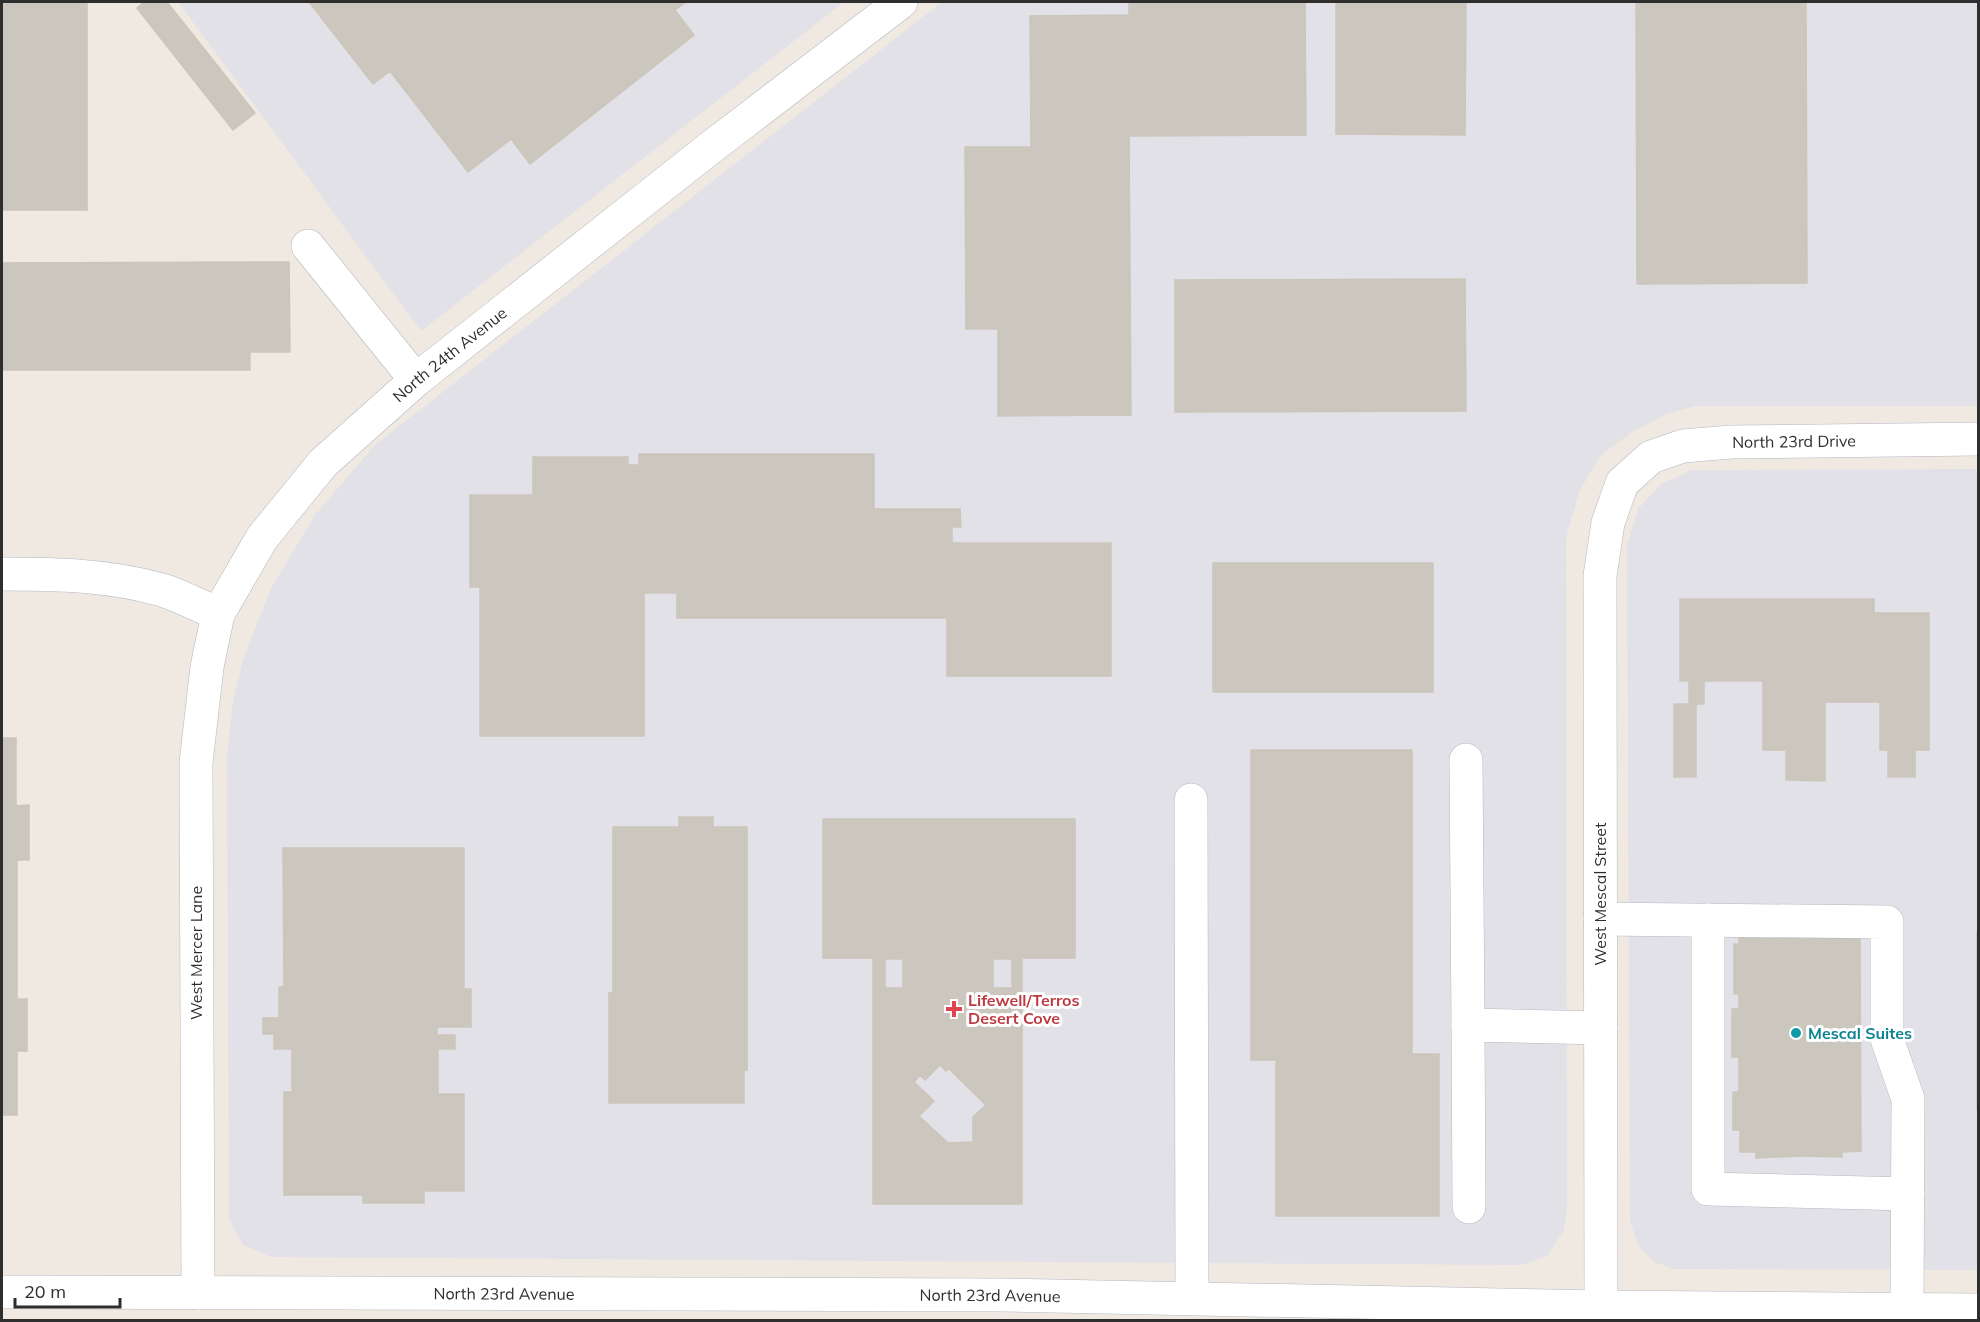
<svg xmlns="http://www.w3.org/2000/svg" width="1980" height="1322" font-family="Mulish,sans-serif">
	<rect width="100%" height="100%" fill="#efe9e1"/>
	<path fill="#e3e1e8" d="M178,2H844L421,331Z
		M942,2H1978V406H1696L1666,414L1632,432L1601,455L1580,490L1566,538L1567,1209L1564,1230L1547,1256L1522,1265L271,1257L243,1245L229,1219L227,754L233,702L243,660L270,590L315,515L375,445Z
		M1978,469V1270L1674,1269L1654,1262L1640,1248L1630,1222L1627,545L1638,509L1661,484L1692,470Z"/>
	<path fill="#cbc7bf" stroke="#cbc5ba" stroke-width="1.5" fill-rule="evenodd" d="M2,2H87V210H2Z
		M144,2H167L255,113L233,130L137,8Z
		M309,2H686L675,10L694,35L530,164L511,139L468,172L390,71L373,84Z
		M1129,2H1305L1306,135L1129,136L1131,415L998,416V329H966L965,147H1031L1030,16L1129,15Z
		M1336,2H1466L1465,135L1336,134Z
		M1636,2H1806L1807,283L1637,284Z
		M289,262L290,352H250V370H2V263Z
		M1465,279L1466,411L1175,412V280Z
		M639,454H874V509H960L961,527H952V543H1111V676H947V618H677V593H644V736H480V587H470V495H533V457H628V465H639Z
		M1213,563H1433V692H1213Z
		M1680,599H1874V613H1929V750H1915V777H1888V750H1880V702H1825V781L1786,780V750H1763V681H1704V704H1696V777H1674V704H1689V681H1680Z
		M2,738H16V806L29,805V860H17V999H27V1051H17V1115H2Z
		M1251,750H1412V1054H1439V1216H1276V1060H1251Z
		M679,817H713V827H747V1070H744V1103H609V993H613V827H679Z
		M823,819H1075V958H1022V1204H873V958H823ZM885,959H903V988H885ZM993,959H1012V988H993ZM940,1065L946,1071L948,1068L986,1105L973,1117V1142L948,1143L919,1116L934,1101L914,1082L920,1075L925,1080Z
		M283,848H464V989H471V1027H437V1035H455V1049H438V1094H464V1191H424V1203H363V1195H284V1092H292V1049H274V1034H263V1018H279V987H284Z
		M1977,932H1978V1110H1977Z
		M1739,937H1860L1861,1151L1842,1152V1157L1802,1156L1756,1158V1152H1740V1130H1733V1092H1739V1057H1732V1009H1739V994H1734V944H1739Z"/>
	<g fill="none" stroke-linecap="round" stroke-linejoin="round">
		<g stroke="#b4b7c1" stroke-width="34">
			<g id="minor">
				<path d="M308,246L416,380"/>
				<path d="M2,574C56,574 110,575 162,590C181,596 200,606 218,614"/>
				<path d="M1466,760L1468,1025"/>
				<path d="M1191,800L1192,1298"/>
				<path d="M1600,919L1887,922V1039L1908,1099L1907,1310"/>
				<path d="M1708,920V1189L1908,1194"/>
				<path d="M1469,1207L1468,1025L1601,1028"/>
				<path id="s1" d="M2,1292L1002,1295L1601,1307L1978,1310"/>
				<path id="s2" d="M198,1293L196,763L207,667L218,614L262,538L323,463L416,380L710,148L901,2"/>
				<path id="s3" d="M1601,1320L1600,576L1608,523L1622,483L1651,457L1683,446L1731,442L1978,439"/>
			</g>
		</g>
		<use href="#minor" stroke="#fff" stroke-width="33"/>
	</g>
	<path fill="#e0444e" stroke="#fff" stroke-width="2" d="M951 1000h6v6h6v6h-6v6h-6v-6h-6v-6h6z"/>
	<circle fill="#0f9aa8" stroke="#fff" stroke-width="2" cx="1796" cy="1033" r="6"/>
	<g text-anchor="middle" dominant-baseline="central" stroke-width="6" stroke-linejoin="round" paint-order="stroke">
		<g font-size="16" fill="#2e2e2e" stroke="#fff">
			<text stroke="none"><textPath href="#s2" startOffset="1032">North 24th Avenue</textPath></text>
			<text stroke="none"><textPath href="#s3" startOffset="1024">North 23rd Drive</textPath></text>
			<text transform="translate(1600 894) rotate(-90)">West Mescal Street</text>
			<text transform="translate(196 953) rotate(-90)">West Mercer Lane</text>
			<text stroke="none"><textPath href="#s1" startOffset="502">North 23rd Avenue</textPath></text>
			<text stroke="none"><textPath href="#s1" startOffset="988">North 23rd Avenue</textPath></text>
		</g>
		<g font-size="16" font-weight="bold" fill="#be3a42" stroke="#fff" text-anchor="start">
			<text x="968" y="1000">Lifewell/Terros<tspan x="968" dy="18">Desert Cove</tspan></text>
		</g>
		<g font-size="16" font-weight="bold" fill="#0d838f" stroke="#fff" text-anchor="start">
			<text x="1808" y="1033">Mescal Suites</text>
		</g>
	</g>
	<rect width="1980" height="1322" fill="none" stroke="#2e2e2e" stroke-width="6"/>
	<path d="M15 1298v9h105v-9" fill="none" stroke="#2e2e2e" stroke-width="3"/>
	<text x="24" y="1298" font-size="18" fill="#2e2e2e" stroke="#ffffff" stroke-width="4.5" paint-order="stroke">20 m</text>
</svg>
